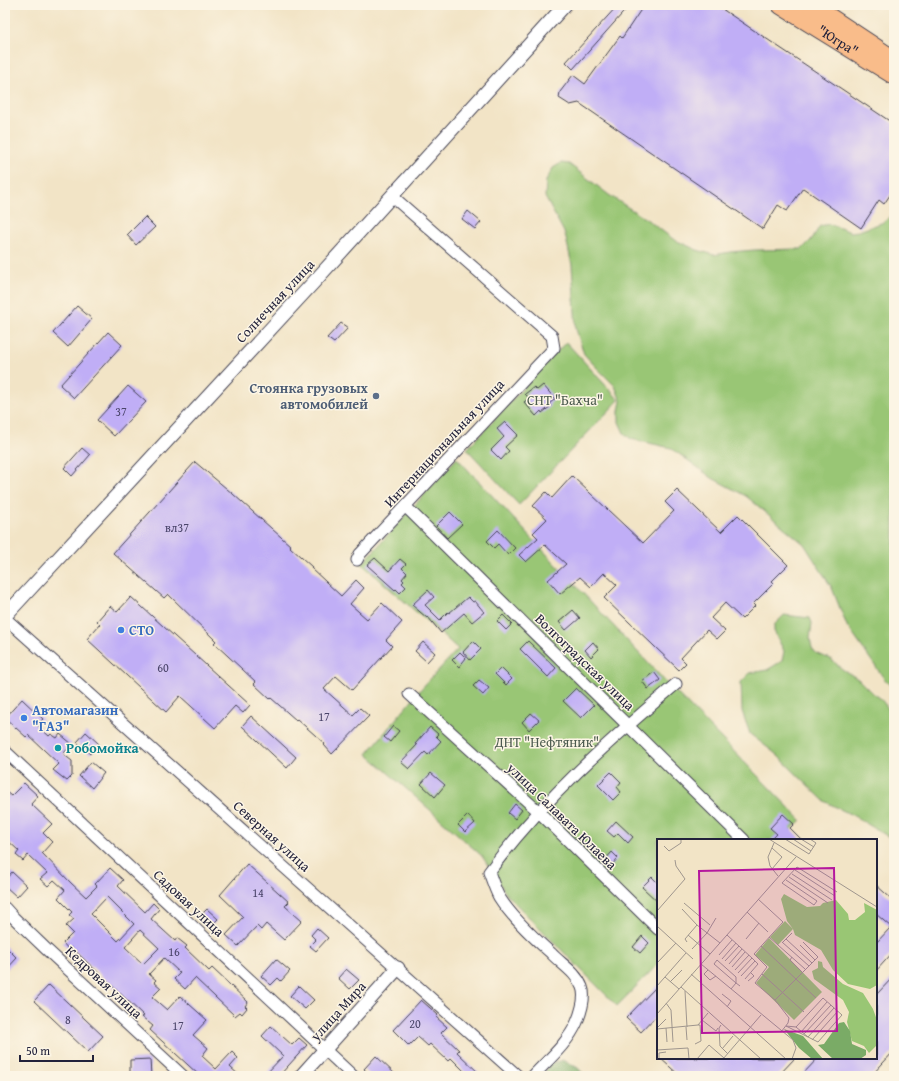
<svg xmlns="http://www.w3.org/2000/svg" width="899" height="1081" font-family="'Gentium Book Plus',serif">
	<rect width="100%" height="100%" fill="#fcf5e5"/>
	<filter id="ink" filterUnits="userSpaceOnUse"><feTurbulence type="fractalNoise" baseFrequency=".025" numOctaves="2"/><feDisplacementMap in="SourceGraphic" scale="8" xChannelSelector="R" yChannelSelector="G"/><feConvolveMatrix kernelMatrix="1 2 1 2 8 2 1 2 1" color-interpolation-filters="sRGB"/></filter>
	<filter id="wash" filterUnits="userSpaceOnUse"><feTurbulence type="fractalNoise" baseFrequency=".012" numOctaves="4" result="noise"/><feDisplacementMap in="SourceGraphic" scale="16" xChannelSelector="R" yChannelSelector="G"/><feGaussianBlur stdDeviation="0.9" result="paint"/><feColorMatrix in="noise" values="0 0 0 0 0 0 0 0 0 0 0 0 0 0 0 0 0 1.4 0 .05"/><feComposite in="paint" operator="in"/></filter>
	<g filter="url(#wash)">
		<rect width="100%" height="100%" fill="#f2e4c6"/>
		<path fill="#99c674" stroke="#5e7458" d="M561,163L569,164L609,195L649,221L673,239L697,250L714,255L730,252L755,250L802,249L812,239L820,226L829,224L851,232L859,231L884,222L894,214V690L883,677L847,626L832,588L804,544L746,496L712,478L671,448L631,439L624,433L619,422V411L621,401L615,386L598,369L584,354L580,342L576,329L572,265L565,234L545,197L546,181L553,168Z
			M566,342L619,400L519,505L467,449Z
			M457,458L663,679L801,820L781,840H658V964L617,1006L507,895L482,856L367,754L420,690L458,649L362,564Z
			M784,615L810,618L812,623L810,638L812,648L816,653L832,660L842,669L858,679L871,692L880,698L894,716V840L854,816L824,801L776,754L750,734L742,711L741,682L750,673L767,670L782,661L784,651L774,631V625Z"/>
		<path fill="#7aab66" stroke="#4e6650" d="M563,1060L578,1068L586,1076H543L549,1064Z"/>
		<g id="blocks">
			<path fill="#c0aef6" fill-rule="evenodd" d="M618,5H630L573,69L566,62Z
				M644,5H716L894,124V189L884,204L879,200L861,228L803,188L787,211L778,205L763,229L579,103L570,105L559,98L560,92L573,75L585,84L620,36L622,38Z
				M468,211L481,222L475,229L462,219Z
				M145,217L155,227L136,245L127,235Z
				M77,306L92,319L68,347L53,333Z
				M341,323L348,328L334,343L327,338Z
				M108,332L122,345L74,398L60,385Z
				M543,385L555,399L549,404L551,406L542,413L541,411L536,416L524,402L529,398L525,394L534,387L537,390Z
				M128,386L146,402L114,436L97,420Z
				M505,422L518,435L505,447L509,451L501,460L491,450L504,437L497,429Z
				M82,448L90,455L72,476L64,468Z
				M195,462L233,494L291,546L290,547L312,567L311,568L341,596L356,580L364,588L350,604L367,619L382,603L402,622L386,640L392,646L352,690L336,676L324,689L353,715L360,708L369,716L332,754L324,745L325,744L297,719L296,720L271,698L270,699L254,684L256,682L214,643L216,641L168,594L164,598L113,553Z
				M572,476L643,543L674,511L665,502L677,490L721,532L738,515L788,565L772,581L774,583L753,604L755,606L742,619L725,603L711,618L725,631L717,639L707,630L681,658L686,663L679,670L604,598L617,585L604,573L591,587L580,577L560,594L548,580L566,564L545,545L526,562L519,555L538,538L533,533L547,519L533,506L546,492L552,498Z
				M450,512L462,524L447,538L436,526Z
				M498,530L515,548L508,555L498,544L494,548L487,541Z
				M375,558L389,571L400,559L406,564L402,568L407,573L402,579L404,581L402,583L406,587L400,593L396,589L395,590L367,565Z
				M428,590L434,597L425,605L440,620L448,612L449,613L468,597L473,602L475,601L484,612L472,622L464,613L441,633L428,617L427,618L412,605Z
				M131,597L250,705L243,713L235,706L215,728L180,696L166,712L87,639L100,624L97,621L110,606L117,612Z
				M573,610L580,618L566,630L559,622Z
				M503,615L512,624L506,630L497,621Z
				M473,641L481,649L470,660L463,652Z
				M528,641L556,668L548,677L520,649Z
				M423,642L435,653L427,662L415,651Z
				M593,642L599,649L591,657L585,650Z
				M460,652L466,658L459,667L452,660Z
				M501,668L512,679L506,685L495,674Z
				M654,672L660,680L648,689L642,681Z
				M479,680L489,688L483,695L473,686Z
				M576,688L594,705L581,718L563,701Z
				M22,699L43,719L37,725L49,736L51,734L57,738L60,734L72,744L63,754L72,761V776L67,781L53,770L59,764L28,735L26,737L5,718Z
				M531,713L539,720L529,730L522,722Z
				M251,716L296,757L287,768L242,726Z
				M393,726L399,731L390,742L384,737Z
				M430,727L438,734L436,736L441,741L428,755L425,752L409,769L401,762L417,745L415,744Z
				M86,732L99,744L90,754L77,742Z
				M91,762L104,773L92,788L79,776Z
				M611,772L621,782L617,787L621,792L613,800L598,785Z
				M431,773L445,785L435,797L421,784Z
				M24,783L38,796L31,804L52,824L43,833L52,842L42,853L71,883L86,897L97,886L95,884L110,868L123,880L118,886L145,912L153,903L159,909L151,919L175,941L177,938L187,946L185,948L209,971L212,968L248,1002L245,1006L247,1008L242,1014L240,1012L235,1016L195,978L185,989L174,979L180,973L164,958L149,974L156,980L154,982L161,988L152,997L167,1010L180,996L207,1020L193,1035L208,1048L202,1056L216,1069L232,1052L238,1058L230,1067L240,1076H200L150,1030L153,1026L142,1017L144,1016L71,947L69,950L63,943L73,933L66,926L74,919L69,915L72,912L58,898L65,890L54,880L48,886L40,879L47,873L28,855L23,861L16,855L19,851L5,838V791L11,796ZM107,897L134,924L118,941L91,914ZM140,930L159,948L143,964L125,947Z
				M515,804L522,810L515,819L508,813Z
				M783,814L794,824L790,828L802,840H771L777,834L770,828Z
				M468,815L475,823L465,832L458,825Z
				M616,821L633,837L628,843L618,833L614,837L607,831Z
				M612,852L618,858L609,868L603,862Z
				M247,864L289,902L285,906L302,921L284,940L266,924L261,930L257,926L238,946L226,935L243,917L220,895Z
				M12,872L27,886L17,897L5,886V880Z
				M652,877L658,883V902L642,887Z
				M876,885L894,901V951L876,971V943L891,927L876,914Z
				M207,909L218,919L210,927L199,917Z
				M317,928L328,938L316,951L310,946L316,940L311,935Z
				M642,936L649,943L640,953L633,947Z
				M5,946L17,958L5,971Z
				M276,959L290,971L281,981L278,978L271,985L261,976Z
				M346,969L359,980L350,989L338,978Z
				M894,976V1051L871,1076H801L818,1058H876V995Z
				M49,985L103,1036L88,1052L34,1001Z
				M658,985V1014L641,1032L626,1018Z
				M299,986L314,1000L305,1009L290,996Z
				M421,1000L438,1015L436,1017L447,1027L441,1033L459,1050L457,1052L482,1076H469L451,1058L448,1061L430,1044L428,1046L418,1037L409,1046L393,1030Z
				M271,1026L292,1045L299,1038L307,1045L279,1076H264L283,1056L262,1036Z
				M376,1056L397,1076H371L364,1069Z
				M660,1058H795L778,1076H680Z
				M150,1059L151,1076H130V1060Z"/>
		</g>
	</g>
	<g filter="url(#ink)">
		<use href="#blocks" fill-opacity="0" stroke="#413f50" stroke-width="1"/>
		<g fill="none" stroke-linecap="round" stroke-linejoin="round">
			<g stroke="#413f50" stroke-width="13">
				<path id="minor" d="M405,506L744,840
					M357,560L360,554L554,348L552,336L392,196
					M5,618L518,1076
					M409,694L538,811L658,929
					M5,751L353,1076
					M5,908L14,918L45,948L183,1076
					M533,1076C548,1060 568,1043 577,1022C581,1012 586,997 582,987C576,972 561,964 551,953C534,938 511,916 499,897C495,890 492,880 489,872C542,800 609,741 676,684"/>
			</g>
			<g stroke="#413f50" stroke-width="15">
				<path id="tertiary" d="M5,616L313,283L565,5
					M301,1076L398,968"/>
			</g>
			<g stroke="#413f50" stroke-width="20">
				<g id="trunk">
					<path id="s1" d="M781,5L894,75"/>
					<path d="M811,5L894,60"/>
				</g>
			</g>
			<use href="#minor" stroke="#fff" stroke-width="11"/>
			<use href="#tertiary" stroke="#fff" stroke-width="13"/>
			<use href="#trunk" stroke="#f9bc8a" stroke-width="18"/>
		</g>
	</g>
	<circle fill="#5c6f8a" stroke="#fcf5e5" stroke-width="1.5" cx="376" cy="396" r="4"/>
	<g fill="#3f7fe0" stroke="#fcf5e5" stroke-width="1.5">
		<circle cx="121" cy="630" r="4"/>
		<circle cx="24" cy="718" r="4"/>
	</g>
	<circle fill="#0f9aa8" stroke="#fcf5e5" stroke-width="1.5" cx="58" cy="748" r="4"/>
	<g text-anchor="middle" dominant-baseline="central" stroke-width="3" stroke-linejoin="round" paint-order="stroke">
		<g font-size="12" fill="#4a456a">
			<text x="121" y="411">37</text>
			<text x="177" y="527">вл37</text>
			<text x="163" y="667">60</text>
			<text x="324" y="716">17</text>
			<text x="258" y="892">14</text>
			<text x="174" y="951">16</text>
			<text x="68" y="1019">8</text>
			<text x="415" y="1023">20</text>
			<text x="178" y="1025">17</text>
		</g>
		<g font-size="14" fill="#22223b" stroke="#fcf5e5">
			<text stroke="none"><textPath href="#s1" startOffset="67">"Югра"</textPath></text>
			<text transform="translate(275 301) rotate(-47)">Солнечная улица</text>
			<text transform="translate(444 443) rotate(-47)">Интернациональная улица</text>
			<text transform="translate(585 662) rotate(44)">Волгоградская улица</text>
			<text transform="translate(562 816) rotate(44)">улица Салавата Юлаева</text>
			<text transform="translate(272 836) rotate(42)">Северная улица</text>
			<text transform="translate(189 903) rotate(43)">Садовая улица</text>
			<text transform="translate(104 982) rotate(43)">Кедровая улица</text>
			<text transform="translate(338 1011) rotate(-48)">улица Мира</text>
		</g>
		<g font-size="14" font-weight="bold" fill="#4e5e75" stroke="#fcf5e5" text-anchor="end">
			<text x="368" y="388">Стоянка грузовых<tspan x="368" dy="16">автомобилей</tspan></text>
		</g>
		<g font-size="14" fill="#4c5b4f" stroke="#fcf5e5">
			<text x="565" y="400">СНТ "Бахча"</text>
			<text x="547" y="742">ДНТ "Нефтяник"</text>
		</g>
		<g font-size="14" font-weight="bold" fill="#366cbe" stroke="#fcf5e5" text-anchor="start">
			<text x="129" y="630">СТО</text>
			<text x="32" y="710">Автомагазин<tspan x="32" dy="16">"ГАЗ"</tspan></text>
		</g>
		<g font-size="14" font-weight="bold" fill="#0d838f" stroke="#fcf5e5" text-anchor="start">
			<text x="66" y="748">Робомойка</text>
		</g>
	</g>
	<g transform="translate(657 839)">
		<rect width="220" height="220" fill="#f2e4c6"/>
		<path d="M127,55L150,68L163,67L166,64L179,61L191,75L192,81H198L208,73L207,64L220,71V146L213,150L191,145L176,131L164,111L138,96L136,90L121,106L113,98L128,82L136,90L130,82L124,60ZM112,99L165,153L137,181L99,144L112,128L98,116ZM161,122L165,123L166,128L186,145L206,154L216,170L220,181V206L212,214L207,207L195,202L190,183L192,173L186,161L157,140L155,132L161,129Z" fill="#99c674"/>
		<path d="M187,183L193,192L195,205L209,211V216L203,220H176L161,206L167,205L182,184ZM127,190L146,197L166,220H155L142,209Z" fill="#7aab66"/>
		<path fill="none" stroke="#9f968e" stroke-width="1" d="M112,0L220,68M128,0L152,15L159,4L153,0M136,0L154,12M144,0L157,8M117,4L111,18L113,27L121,37M7,7L12,12L24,4V0M115,9L125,18L115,30M138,31L178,57M135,35L175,61M132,38L171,64M129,41L160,62L157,66L125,44L140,28L180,53M101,60L126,83L97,115L110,128L98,144L118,161M27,64L53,86M25,70L40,86M0,72L28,40L19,27L18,21M90,73L111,93M0,87L36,120M31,96L53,115M70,96L95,119L81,134M112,98L148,130M89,100L102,84M129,100L155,124M30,103L28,100L40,86L63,104M125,103L152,127M125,104L135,94M143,106L158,121M104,107L159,159M35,110L50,94L59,79M62,116L75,101M135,118L133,121L145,133M65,120L79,104M68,122L82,107M0,124L19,104M44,125L136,201L139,209L135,220M72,125L85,110M75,128L88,113M51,131L47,135L53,141L59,137M78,131L92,116M34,135L129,220M105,135L147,173M84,137L98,122M8,138L22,150M88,140L101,125L95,119M91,142L97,137L94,134M13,143L25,131M0,147L29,114M24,148L104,220M74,150L79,144V138L60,121L57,125L79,144L83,147M28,152L30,188M65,155L74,162L70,168M166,159L185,176L161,203L129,187L139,188ZM9,164L14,171L16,203M0,175L139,18M45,181L59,192L61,189M64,186L62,189L63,207L71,215M29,188L30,201M139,188L151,198L177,169M0,189L9,180M9,189L10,203M0,190L41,186L51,174M124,193L131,184L132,179L118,161L161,118L146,103M144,193L170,163M147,195L174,166M155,201L181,172M38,205L44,202L43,186H41M65,210L76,197M0,211L31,209L32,220M2,220V214L9,213M40,220L52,206L67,219M66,220L104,176"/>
		<path fill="#b5179e" fill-opacity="0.15" stroke="#b5179e" stroke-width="2" d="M177,29L180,192L45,194L42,32Z"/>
		<rect width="220" height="220" fill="none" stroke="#22223b" stroke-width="2"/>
	</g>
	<rect width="899" height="1081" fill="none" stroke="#fcf5e5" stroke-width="20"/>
	<path d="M20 1055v6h73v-6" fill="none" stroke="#22223b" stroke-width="2"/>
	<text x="26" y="1055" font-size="12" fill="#22223b" stroke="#fcf5e5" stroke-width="3" paint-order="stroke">50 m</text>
</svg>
